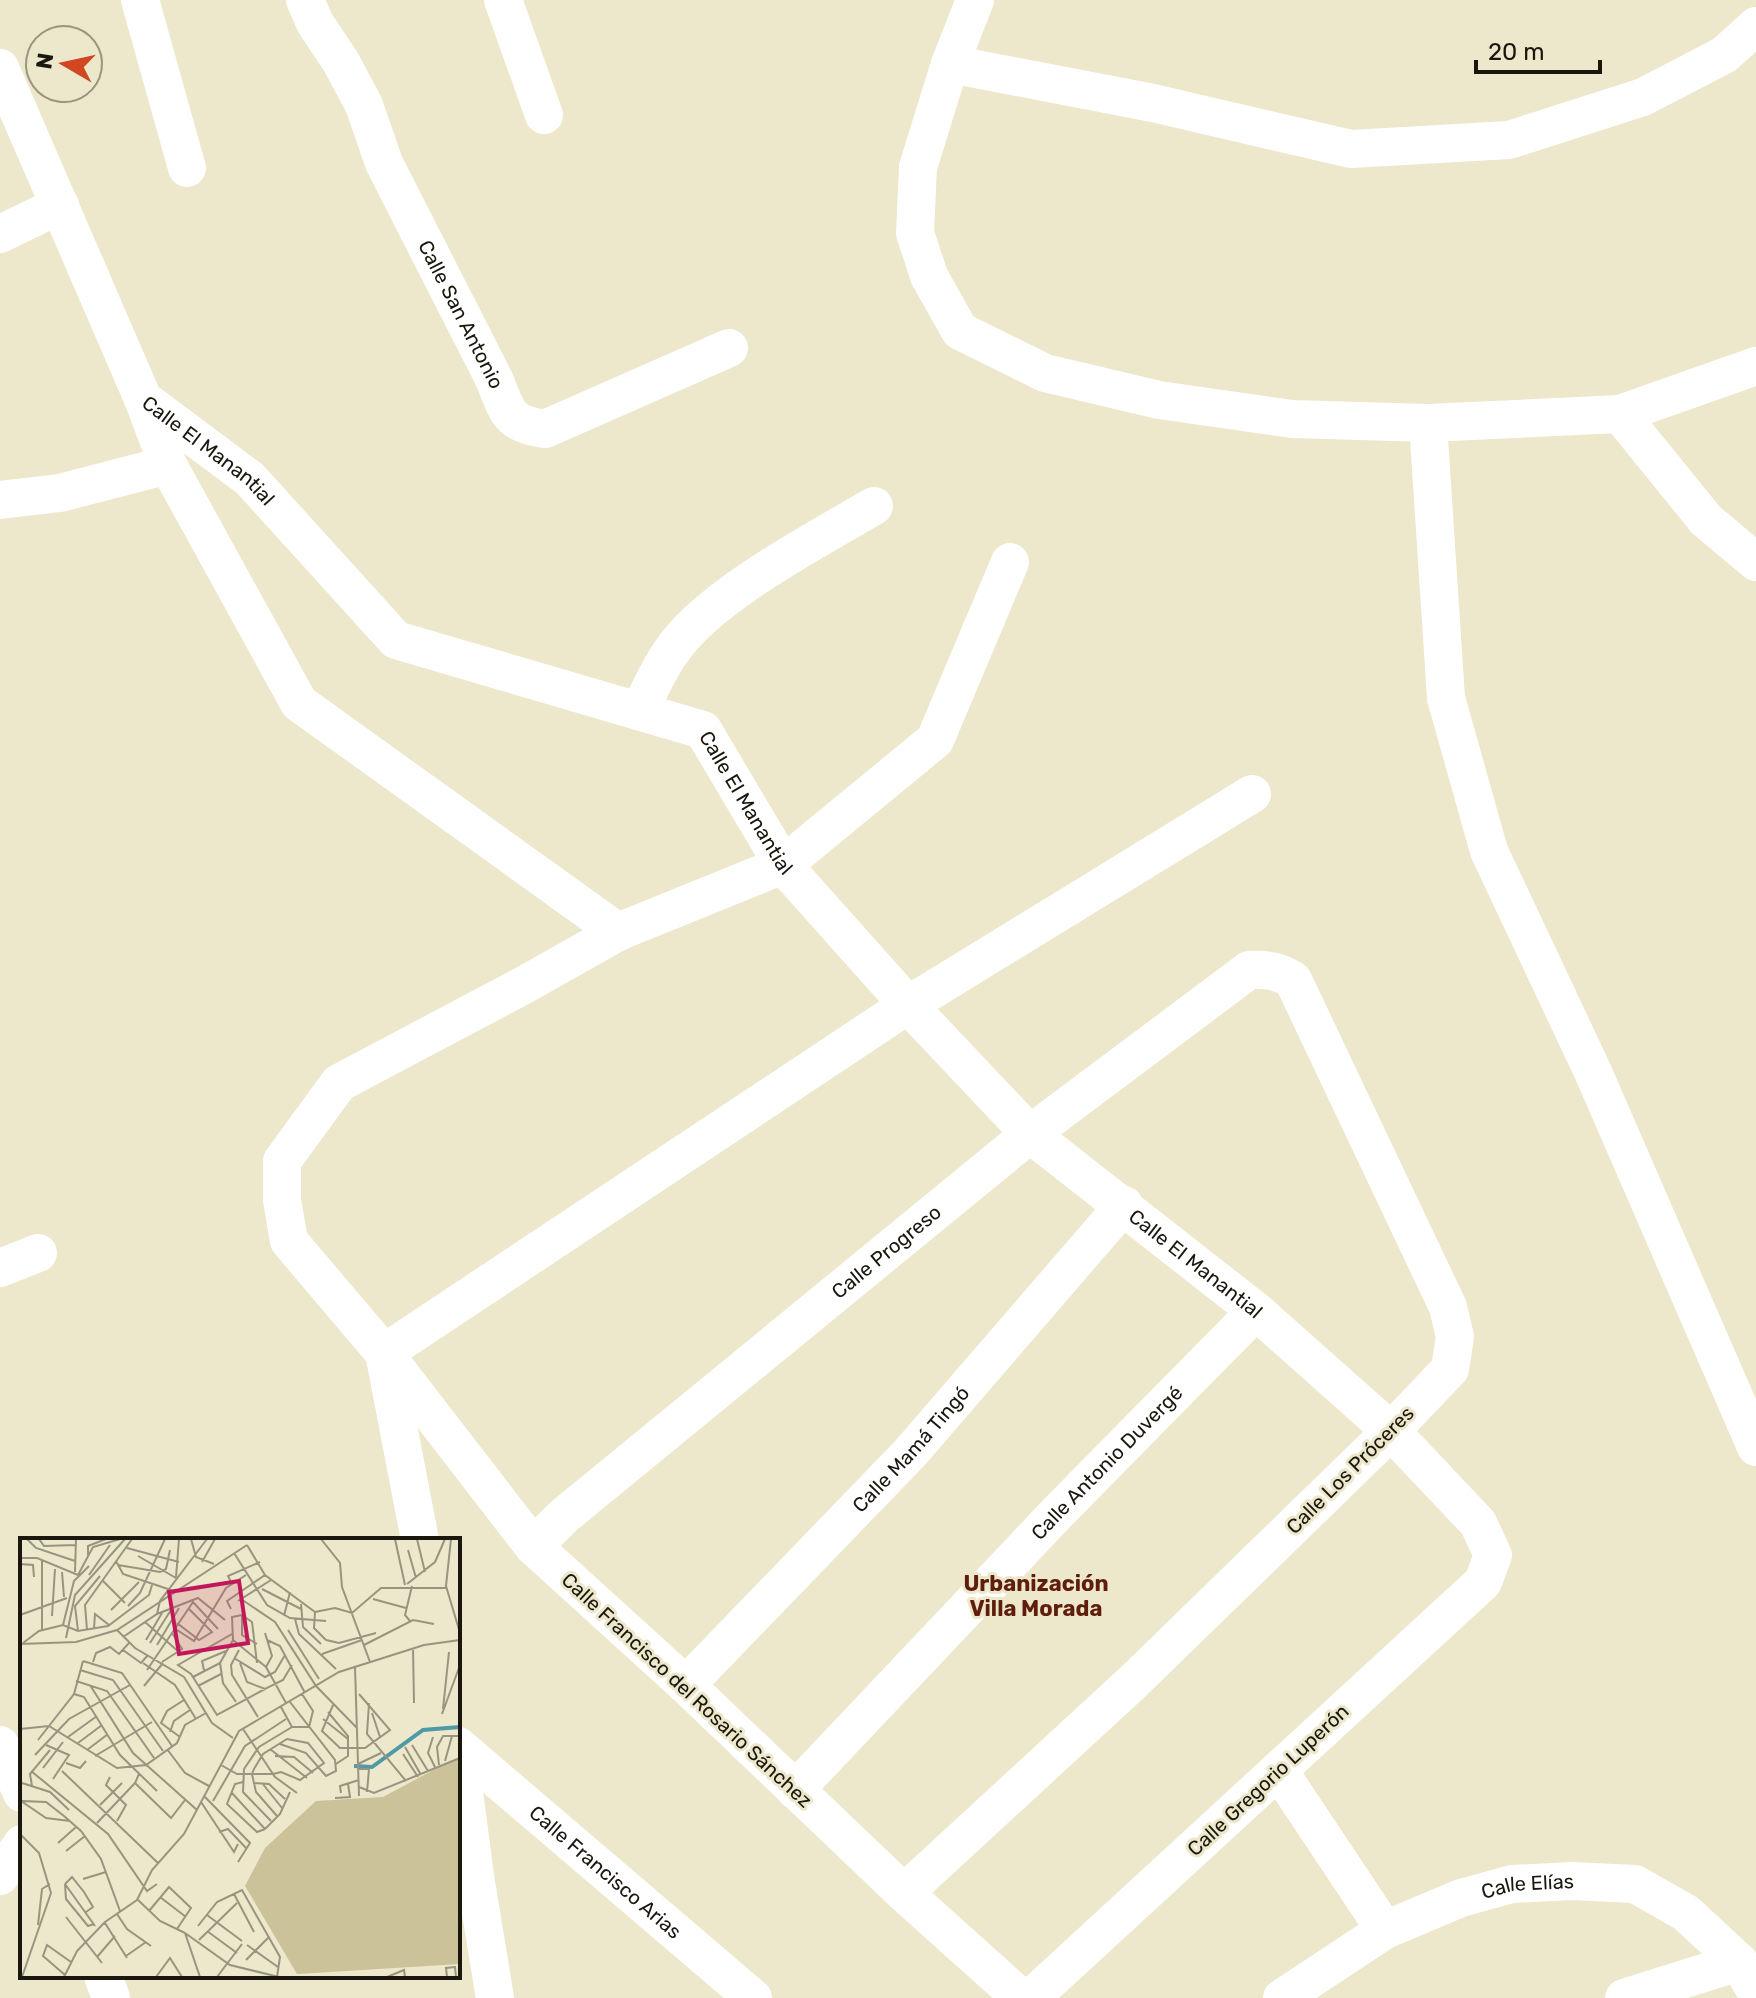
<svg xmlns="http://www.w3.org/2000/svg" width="1756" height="1998" font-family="Rubik,sans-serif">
	<rect width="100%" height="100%" fill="#ede7cb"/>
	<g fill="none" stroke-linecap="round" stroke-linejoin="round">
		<g stroke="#fff" stroke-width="38">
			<path d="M140,0L187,168"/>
			<path id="s1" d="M305,0L315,23L341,62L364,105L384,163L495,381C508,414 508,423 545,429L729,348"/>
			<path d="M503,0L544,115"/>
			<path d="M975,0L950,64L918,167L915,233L929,276L960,331L1045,373L1159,400L1292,419L1428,423L1620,414L1756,366"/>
			<path d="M950,64L1153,103L1351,149L1509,140L1643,97L1724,55L1756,26"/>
			<path id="s2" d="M0,68L143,399L250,479L396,640L703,730L783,865L908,1005L1030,1134L1256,1311L1391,1431L1478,1523L1493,1555L1483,1582L1031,1998"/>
			<path d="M0,234L60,205"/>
			<path d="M143,399L168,465L299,703L618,932"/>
			<path d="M1620,414L1706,520L1756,562"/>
			<path d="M1428,423L1446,698L1489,851L1593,1072L1756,1447"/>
			<path d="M0,500L60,493L168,465"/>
			<path d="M639,711C649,692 658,670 671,652C707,597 816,540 874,506"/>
			<path d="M0,1268L38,1253"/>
			<path d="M420,1540L384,1353L289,1241L282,1200V1161L339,1083L524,985L618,932L783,865L935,740L1010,562"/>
			<path id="s3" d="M533,1546L565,1515L1030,1134L1249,970C1266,969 1279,971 1293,980L1448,1307L1455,1337L1450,1369L1391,1431L1133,1682L904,1893"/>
			<path id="s4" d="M686,1685L910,1453L1124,1205"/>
			<path d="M0,1745L22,1793"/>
			<path id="s5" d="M458,1746L753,1998"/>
			<path d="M458,1746L475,1876L495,1998"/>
			<path d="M1279,1771L1385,1930"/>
			<path id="s6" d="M795,1790L1058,1512L1256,1311"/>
			<path d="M0,1876L22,1844"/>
			<path d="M103,1976L111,1998"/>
			<path d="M1021,1998L904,1893L686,1685L533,1546L384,1353L908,1005L1252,794"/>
			<path id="s7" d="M1282,1998L1385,1930L1461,1898L1512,1884L1572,1881L1635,1884L1686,1913L1739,1962L1756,1992"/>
			<path d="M1624,1998L1739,1962"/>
		</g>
	</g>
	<g text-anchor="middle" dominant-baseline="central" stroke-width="6" stroke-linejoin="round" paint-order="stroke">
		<g font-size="20" fill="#1a180e" stroke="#ede7cb">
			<text stroke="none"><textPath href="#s1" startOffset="352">Calle San Antonio</textPath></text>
			<text stroke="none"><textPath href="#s2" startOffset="444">Calle El Manantial</textPath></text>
			<text stroke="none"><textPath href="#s2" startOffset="1116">Calle El Manantial</textPath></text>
			<text stroke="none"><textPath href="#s3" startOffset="460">Calle Progreso</textPath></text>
			<text stroke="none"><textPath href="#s2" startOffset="1764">Calle El Manantial</textPath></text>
			<text stroke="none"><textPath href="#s4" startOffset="326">Calle Mamá Tingó</textPath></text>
			<text stroke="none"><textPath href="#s6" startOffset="452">Calle Antonio Duvergé</textPath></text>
			<text transform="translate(1350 1470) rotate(-45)">Calle Los Próceres</text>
			<text transform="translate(687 1690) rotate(43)">Calle Francisco del Rosario Sánchez</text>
			<text transform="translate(1268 1780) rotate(-43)">Calle Gregorio Luperón</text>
			<text stroke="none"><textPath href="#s5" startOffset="194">Calle Francisco Arias</textPath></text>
			<text stroke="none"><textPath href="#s7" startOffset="274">Calle Elías</textPath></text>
		</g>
		<g font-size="22" font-weight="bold" fill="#5f1d0c" stroke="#ede7cb">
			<text x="1036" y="1583">Urbanización<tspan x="1036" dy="25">Villa Morada</tspan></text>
		</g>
	</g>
	<g transform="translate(20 1538)">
		<rect width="440" height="440" fill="#ede7cb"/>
		<path d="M432,222H440V426L277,436L225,348L245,310L296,263L363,259Z" fill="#cbc299"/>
		<path fill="none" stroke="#4e9aa6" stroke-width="4" d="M334,228L352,229L403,192L440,189"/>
		<path fill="none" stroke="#99947f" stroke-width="2" d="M7,1L16,10L55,23M19,1L24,8L56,7M171,1L176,19L194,26M301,1L320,25L322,49L350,124M375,1L385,47M397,1L405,34M431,1L426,48L440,95M227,7L245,37L295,74M107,10L159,24M388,12L396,40M214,15L247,67L270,80L306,83M68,18V8L86,1M118,18L156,40M0,20H17L58,37L73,9L100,1M22,23V92M96,23L103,36L151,52M182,24L195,1M0,26L13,27L14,39M98,27L140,34L146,31L150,12M42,34L44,59M55,34L56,1M69,37L90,7M156,39L159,1M83,43L105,65M212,46L208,38L240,24M387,46L415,24L425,1M242,51L281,71M221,61L255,84L296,148L337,190M353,61L386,70M218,63L251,42M281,66L283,89L301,106M108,68L120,55L145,1M211,71L207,63L245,37M91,72L119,44M295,74L315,70L332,75L361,50H426M295,74L294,90L306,102M137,76L140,63L187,1M0,77L47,60M222,77L212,79L213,102L246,129L266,165M222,77L232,84L237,125M222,77V97L237,106M32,78L35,31M264,78L270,54M275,81L279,96L316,131M390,83L385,77L392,48M125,84L160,115M157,85L179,102L192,94L168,70M43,87L54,43L69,28M74,90L75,76L89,87M154,90L174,103L206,50L226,37M67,92L65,67L112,1M97,92L115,110L164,139L192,185L213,200M268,92L299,141M58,93L55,68L80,38M245,95L252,118L246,129M212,96L158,127L171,136L197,177L245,151M103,99L137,76L178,60L205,82M46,100L55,57L105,1M126,102L142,75M213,102L200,125L203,145L216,164M247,102L260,108L285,155M306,102L319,105L356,95M3,105L19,93L43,87L58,93L88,88L129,57L132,47M130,105L151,72M0,106L56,104L97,92L227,7M137,107L159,70M344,107L393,82L414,86M393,110L394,165M103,112L121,125L128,117M219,112L211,127L212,137L238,179M302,116L342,102M214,120L245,139L255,134L265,117M63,123L102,135L152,208M73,124L76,115L90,109L99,116L109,105M142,124L162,111L152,95M123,125L155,147L176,181M220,125L227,144L245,151L263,142L272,127M335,129L339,258M60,132L93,142L143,213M127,132L173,64L198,91M184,132L182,123L206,113M173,139L200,125M56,143L87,153L134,220M70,147L113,215L177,272M124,148L143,125M178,148L201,136M54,156L64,159L100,217L137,253M349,165L347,196L386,243M313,167L302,193L320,210H345L370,192L339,156M261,169L272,189H289L293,173L282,156M423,171L429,114M308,174L328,198V218L316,226M352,175L360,199M422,176L440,127M303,181L328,201M0,191L29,188L97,230L126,227L157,205L165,187L186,175M223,191L255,239L277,255M150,194L154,183L170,172M48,199L77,178M160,199L141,185L147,173L164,162M413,199L408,215L415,229M18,202L54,156L63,123M58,205L82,187M260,206L286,215L306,238L316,233L315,222L270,164M26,207L49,217L33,241M392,207L408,233M385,209L401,237M147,211L165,235L189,248M250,211L287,240M67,212L88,196M383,216L398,239M15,217L49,181L110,147M75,218L132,184M255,218L274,219L293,235M425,223L432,198M46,225L60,230L66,223M338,226L361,215M201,227L217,236H253L261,234L280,242L304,225L288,205L267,201L243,216L234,231L232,236L236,254L257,278M419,227L417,209L423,198H440M23,230L43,204M338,231H349L347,254M11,233L88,296L127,353L137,346M42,233L138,325M119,236L115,245L151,280L165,262M90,239L86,247L106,267L97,283M223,244L215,246L207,266L237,294L245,291M2,245L30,254L49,272M233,245L249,246L265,261M242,245L262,270M12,248L10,236L30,212M339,249L354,255L440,220M211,254L245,291M321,255L320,248L339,242M184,258L230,305L218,324M315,260L330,259L328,246M193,263L225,208L266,181M181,264L214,314L218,306M80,267L102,245M50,283L26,280L1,263L26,264L44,278L61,293L81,321L100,373M251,283L223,254L224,231L239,209L272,189M77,285L115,245M245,291L260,276L270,254M199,294L208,291L227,311M0,296L19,315L31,355L2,439M38,305L56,289M46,313L65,298M63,341L86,334M45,346L46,361L68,388L74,386M45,346L75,388M45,346L52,339L64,354L73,369L66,374M214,356L234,394M140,359L166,379M117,361L140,383L165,395L180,439M129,373L149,349L171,370L157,391M97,376L107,391L131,408M187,377L222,403M46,379L82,425M85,385L107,420M18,387L22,351L30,346M178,388L197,364L222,352L260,419L257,439M187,393L217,415M165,395L210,427L259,439M179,402L217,365M227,407L258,429M106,418L126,404M77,419L95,398M226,422L249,399M45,437L23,418L27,407L51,424M44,439L57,413L85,384L117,362L132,332L164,296L219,193L319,134L404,107L440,102M136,439L150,420L162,439M197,439L222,406M367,439L384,432L385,439M427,439L426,430L435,429L436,439"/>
		<path fill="#c2185b" fill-opacity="0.15" stroke="#c2185b" stroke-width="4" d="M219,43L228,105L159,116L149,54Z"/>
		<rect width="440" height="440" fill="none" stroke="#1a180e" stroke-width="4"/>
	</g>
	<g transform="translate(64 64) rotate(279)"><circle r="38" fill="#ede7cb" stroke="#99947f" stroke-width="2"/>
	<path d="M0-6L14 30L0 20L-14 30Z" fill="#d04721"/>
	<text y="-12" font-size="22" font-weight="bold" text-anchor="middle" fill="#1a180e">N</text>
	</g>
	<path d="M1476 60v12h124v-12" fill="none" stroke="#1a180e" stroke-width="4"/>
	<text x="1488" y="60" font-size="24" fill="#1a180e" stroke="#ede7cb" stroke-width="6" paint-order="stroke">20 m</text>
</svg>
